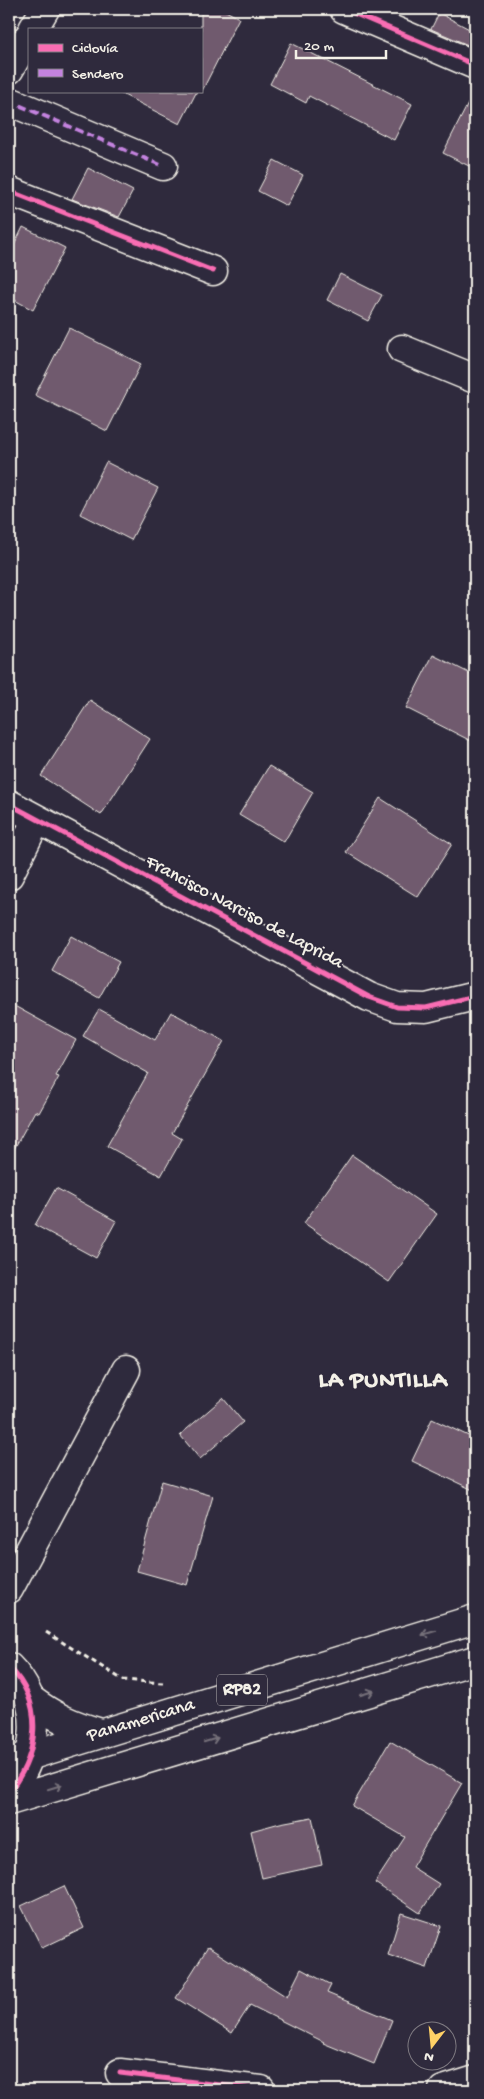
<svg xmlns="http://www.w3.org/2000/svg" width="484" height="2099" font-family="'Gochi Hand',sans-serif">
	<rect width="100%" height="100%" fill="#2f2a3d"/>
	<filter id="ink" filterUnits="userSpaceOnUse"><feTurbulence type="fractalNoise" baseFrequency=".02" numOctaves="2"/><feDisplacementMap in="SourceGraphic" scale="10" xChannelSelector="R" yChannelSelector="G"/><feConvolveMatrix kernelMatrix="1 2 1 2 8 2 1 2 1" color-interpolation-filters="sRGB"/></filter>
	<g filter="url(#ink)">
		<path fill="#705a6e" stroke="#f4f1e8" d="M201,9H222L239,18L201,93Z
			M439,13L475,32V48L431,29Z
			M291,43L412,104L394,140L309,96L306,103L270,84Z
			M475,90V169L443,153Z
			M116,91H197L180,124Z
			M274,160L303,175L287,206L258,191Z
			M88,168L133,191L119,217L72,199Z
			M23,227L65,248L33,310L9,297V256Z
			M340,274L382,295L368,321L327,300Z
			M69,328L141,364L107,431L35,395Z
			M106,462L158,488L131,540L80,514Z
			M433,655L475,676V743L406,708Z
			M90,700L150,739L101,815L41,776Z
			M269,766L313,792L284,842L239,815Z
			M380,798L452,844L418,897L346,852Z
			M71,936L119,962L99,998L52,971Z
			M9,1003L76,1040L56,1076L59,1077L39,1113L35,1111L9,1158Z
			M99,1009L155,1040L171,1012L224,1041L172,1133L182,1139L161,1176L107,1146L148,1073L83,1036Z
			M352,1155L437,1214L389,1282L304,1223Z
			M56,1188L116,1221L96,1258L35,1225Z
			M223,1398L243,1422L200,1459L180,1435Z
			M432,1419L475,1439V1491L412,1461Z
			M162,1481L213,1496L187,1585L137,1571Z
			M390,1741L462,1783L412,1867L439,1884L420,1913L375,1883L405,1837L352,1806Z
			M312,1817L322,1865L262,1878L251,1831L280,1823Z
			M64,1886L84,1928L42,1948L21,1906Z
			M401,1913L441,1926L427,1968L388,1955Z
			M208,1947L287,1997L301,1969L331,1985L327,1993L392,2020L374,2064L323,2043L324,2042L250,2005L232,2033L176,1998Z"/>
		<g fill="none" stroke-linecap="round" stroke-linejoin="round">
			<g stroke="#f4f1e8" stroke-width="31">
				<path id="minor" d="M344,9L475,65
					M33,29L45,9
					M9,70L29,36
					M9,101L163,166
					M9,191L213,271
					M402,349L475,379
					M9,804L369,997L397,1007L426,1008L475,996
					M9,875L37,819
					M9,1589L126,1370
					M9,1667C45,1703 39,1755 9,1792
					M120,2073L261,2090
					M443,2090L475,2080"/>
			</g>
			<g stroke="#f4f1e8" stroke-width="31">
				<path id="major" d="M30,1699C54,1717 72,1725 101,1733
					M9,1762L475,1619
					M9,1801L475,1660"/>
			</g>
			<path stroke="#f4f1e8" stroke-width="3" stroke-dasharray="5 4" stroke-linecap="butt" d="M46,1632L123,1680L163,1683"/>
			<use href="#minor" stroke="#2f2a3d" stroke-width="28"/>
			<use href="#major" stroke="#2f2a3d" stroke-width="28"/>
			<path stroke="#c483df" stroke-width="4" stroke-dasharray="8 4" stroke-linecap="butt" d="M9,101L163,166"/>
			<g stroke="#2f2a3d" stroke-width="8">
				<path id="cycleway" d="M344,9L475,65
					M9,191L213,271
					M9,804L369,997L397,1007L426,1008L475,996
					M9,1667C45,1703 39,1755 9,1792
					M120,2073L261,2090"/>
			</g>
			<use href="#cycleway" stroke="#f96db3" stroke-width="5"/>
		</g>
		<defs><path id="oneway-shaft" d="M-6 0H5M1.5-3L5.5 0L1.5 3" fill="none" stroke-width="1.6" stroke-linecap="round" stroke-linejoin="round" transform="scale(1.25)"/></defs>
		<g stroke="#747079">
			<use href="#oneway-shaft" transform="translate(429 1633) rotate(163)"/>
			<use href="#oneway-shaft" transform="translate(367 1693) rotate(-17)"/>
			<use href="#oneway-shaft" transform="translate(211 1740) rotate(-17)"/>
			<use href="#oneway-shaft" transform="translate(55 1787) rotate(-17)"/>
		</g>
	</g>
	<g text-anchor="middle" dominant-baseline="central" stroke-width="4" stroke-linejoin="round" paint-order="stroke">
		<rect fill="#2f2a3d" stroke="#b9b5b5" stroke-width="1" x="217" y="1674.5" width="50" height="31" rx="4"/>
		<g font-size="18" font-weight="bold" fill="#f4f1e8">
			<text x="242" y="1690">RP82</text>
		</g>
		<g font-size="19" fill="#f4f1e8" stroke="#2f2a3d">
			<text transform="translate(244 913) rotate(28)">Francisco Narciso de Laprida</text>
			<text transform="translate(141 1721) rotate(-17)">Panamericana</text>
		</g>
		<g font-size="24" font-weight="bold" letter-spacing="1" fill="#f4f1e8" stroke="#2f2a3d">
			<text x="383" y="1381">LA PUNTILLA</text>
		</g>
	</g>
	<rect width="484" height="2099" fill="none" stroke="#2f2a3d" stroke-width="30"/>
	<rect x="15" y="15" width="454" height="2069" fill="none" stroke="#f4f1e8" stroke-width="2" filter="url(#ink)"/>
	<rect x="28" y="28" width="175" height="65" fill="#2f2a3d" stroke="#7e7a81"/>
	<rect x="38" y="44" width="25" height="8" fill="#f96db3" stroke="#7e7a81"/>
	<text x="72" y="52" font-size="15" fill="#f4f1e8">Ciclovía</text>
	<rect x="38" y="69" width="25" height="8" fill="#c483df" stroke="#7e7a81"/>
	<text x="72" y="78" font-size="15" fill="#f4f1e8">Sendero</text>
	<g transform="translate(432 2046) rotate(196)"><circle r="24" fill="#2f2a3d" stroke="#7e7a81"/>
	<path d="M0-4L9 19L0 12L-9 19Z" fill="#ffd166"/>
	<text y="-8" font-size="14" font-weight="bold" text-anchor="middle" fill="#f4f1e8">N</text>
	</g>
	<path d="M296 50v8h90v-8" fill="none" stroke="#f4f1e8" stroke-width="2.5"/>
	<text x="304" y="50" font-size="15" fill="#f4f1e8" stroke="#2f2a3d" stroke-width="4" paint-order="stroke">20 m</text>
</svg>
